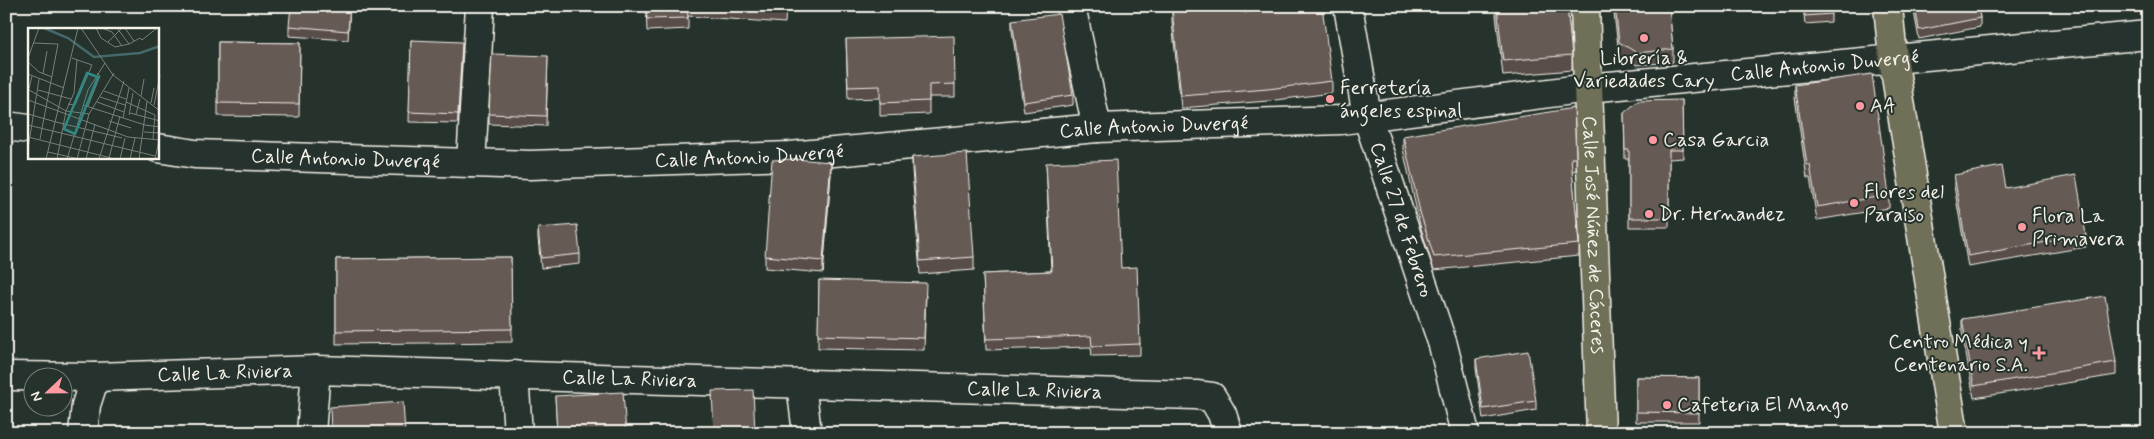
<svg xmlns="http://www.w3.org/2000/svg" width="2154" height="439" font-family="Mynerve,sans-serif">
	<rect width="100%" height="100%" fill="#26332d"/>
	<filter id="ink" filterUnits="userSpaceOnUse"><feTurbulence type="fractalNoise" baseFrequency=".02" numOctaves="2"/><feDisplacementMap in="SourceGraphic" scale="10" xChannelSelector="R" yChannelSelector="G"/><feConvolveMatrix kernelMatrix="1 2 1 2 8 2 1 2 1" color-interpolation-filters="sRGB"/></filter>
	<g filter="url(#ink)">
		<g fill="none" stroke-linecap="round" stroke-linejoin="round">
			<g stroke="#f4f1e8" stroke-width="31">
				<g id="minor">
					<path d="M1071,6L1097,128"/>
					<path id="s1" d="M1348,6L1367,116L1443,345L1465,433"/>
					<path d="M6,126L29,129"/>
					<path id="s2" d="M158,148L195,154L530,165L790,156L1097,128L1341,120L1588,88L2148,35"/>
					<path d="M471,163L480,6"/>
					<path d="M514,375L518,433"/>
					<path id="s3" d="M6,376L95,377L316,370L1196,395L1212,397L1222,414L1228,433"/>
					<path d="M801,384L807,433"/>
					<path d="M83,433L86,405L95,377"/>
					<path d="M311,433L316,370"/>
				</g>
			</g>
			<g stroke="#f4f1e8" stroke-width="31">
				<g id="major">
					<path id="s4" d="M1585,6L1601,433"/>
					<path d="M1888,6L1893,58L1954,433"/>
				</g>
			</g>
			<use href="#minor" stroke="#26332d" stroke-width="28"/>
			<use href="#major" stroke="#706f59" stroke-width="28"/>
		</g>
		<path fill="#584d49" stroke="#f4f1e8" d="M350,6L348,40L289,36V26Z
			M646,6H786L785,23L688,16V29L647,31Z
			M1495,6H1567L1572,55V70L1503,76Z
			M1613,6H1669L1673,49V62L1637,65L1619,54Z
			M1803,6H1839L1831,7V22L1805,24Z
			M1913,6H1978L1980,18V27L1919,39Z
			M1172,9L1244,13L1332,81V93L1268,101L1181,108L1172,22Z
			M1012,20L1073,95V105L1024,112L1012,30Z
			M846,39L955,84V97H929V114L880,116V98L848,99Z
			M411,40L462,51L458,123L409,122Z
			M218,42L300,43L299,117L218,116Z
			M548,56L546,126L489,124V114Z
			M1795,85L1889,195V208L1817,220L1810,178H1807L1795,98Z
			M1682,100L1683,158L1669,159V227H1629V159H1625L1624,113Z
			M1403,136L1576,158V170L1572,171L1579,244V256L1434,270L1420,225L1403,149Z
			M912,157L974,257V270L920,274L912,170Z
			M1046,163L1121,268L1140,344V355L1092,356L1091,347L986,350L983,274L1051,271Z
			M831,174L823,273L765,268V256Z
			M1954,175L2006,188L2086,235V247L1968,267L1954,186Z
			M538,228L580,254V264L541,268L538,238Z
			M511,257L512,342L336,344V259Z
			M819,280L926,295L924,350L818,348Z
			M1962,319L2116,362V375L1974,398L1962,332Z
			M1476,359L1536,401V410L1483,419L1476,368Z
			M1636,377L1699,378V422H1636Z
			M555,396L626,433H557Z"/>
		<path fill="#473f3c" stroke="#f4f1e8" d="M462,42V51L458,123V114Z
			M831,162V174L823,273V261Z"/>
		<path fill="#665a55" stroke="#f4f1e8" d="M291,6H350L348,31L289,26Z
			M646,6H687L688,18L647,19Z
			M708,6H786L785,11Z
			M1201,6H1244V13L1296,6H1322L1332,81L1268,89L1181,96L1172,9Z
			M1497,6H1567L1572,55L1503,61Z
			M1615,6H1669L1673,49L1637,53L1619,42Z
			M1804,6H1831V14L1805,16Z
			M1915,6H1978L1980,18L1919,30Z
			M1059,14L1073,95L1024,102L1012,20Z
			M954,36L955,84L929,85V101L880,103V86L848,87L846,39Z
			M411,40L462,42L458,114L409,112Z
			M218,42L300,43L299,104L218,103Z
			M492,54L548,56L546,116L489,114Z
			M1872,74L1889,195L1817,207L1810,165H1807L1795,85Z
			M1682,100L1683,150H1669V218H1629V150H1625L1624,113L1638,101Z
			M1574,108L1576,158H1571L1579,244L1434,257L1420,212L1403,136Z
			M967,153L974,257L920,261L912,157Z
			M794,159L831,162L823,261L765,256L772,160Z
			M1116,160L1121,268L1137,267L1140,344L1092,346L1091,336L986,339L983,274L1052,271L1046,163Z
			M2002,166L2006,188L2076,175L2086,235L1968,256L1954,175Z
			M577,225L580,254L541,258L538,228Z
			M511,257L512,329L336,331V259Z
			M819,280L926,283L924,338L818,335Z
			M2105,296L2116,362L1974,386L1962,319Z
			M1528,351L1536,401L1483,409L1476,359Z
			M1636,377L1699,378V413L1636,412Z
			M753,390L755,433H714L712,391Z
			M623,392L626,433H557L555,396Z
			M403,402L405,433H331L330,407Z"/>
	</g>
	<g fill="#ff9aa2" stroke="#26332d" stroke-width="2">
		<circle cx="1644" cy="38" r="5"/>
		<circle cx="1330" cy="99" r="5"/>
		<circle cx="1860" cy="106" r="5"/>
		<circle cx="1653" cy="140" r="5"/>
		<circle cx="1854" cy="203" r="5"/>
		<circle cx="1649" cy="214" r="5"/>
		<circle cx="2022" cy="227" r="5"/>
		<path d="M2036.5 345.5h5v5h5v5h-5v5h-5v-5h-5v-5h5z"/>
		<circle cx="1667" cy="405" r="5"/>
	</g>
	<g text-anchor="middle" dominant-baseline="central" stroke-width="4" stroke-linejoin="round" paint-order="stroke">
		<g font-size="20" fill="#f4f1e8" stroke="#26332d" text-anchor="start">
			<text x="1644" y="58" text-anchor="middle">Librería &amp;<tspan x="1644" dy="23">Variedades Cary</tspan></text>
			<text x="1340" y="88">Ferretería<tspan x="1340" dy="23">ángeles espinal</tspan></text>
			<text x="1870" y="106">AA</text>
			<text x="1663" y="140">Casa Garcia</text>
			<text x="1864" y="192">Flores del<tspan x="1864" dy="23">Paraiso</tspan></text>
			<text x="1659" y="214">Dr. Hernandez</text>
			<text x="2032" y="216">Flora La<tspan x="2032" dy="23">Primavera</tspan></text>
			<text x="2028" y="342" text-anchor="end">Centro Médica y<tspan x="2028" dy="23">Centenario S.A.</tspan></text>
			<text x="1677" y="405">Cafeteria El Mango</text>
		</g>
		<g font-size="20" fill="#f4f1e8" stroke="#26332d">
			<text stroke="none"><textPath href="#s2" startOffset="1672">Calle Antonio Duvergé</textPath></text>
			<text stroke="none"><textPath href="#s2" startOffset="998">Calle Antonio Duvergé</textPath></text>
			<text stroke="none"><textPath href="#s2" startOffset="592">Calle Antonio Duvergé</textPath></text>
			<text stroke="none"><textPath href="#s2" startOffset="188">Calle Antonio Duvergé</textPath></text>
			<text stroke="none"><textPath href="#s1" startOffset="221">Calle 27 de Febrero</textPath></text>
			<text stroke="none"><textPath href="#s4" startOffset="229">Calle José Núñez de Cáceres</textPath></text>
			<text stroke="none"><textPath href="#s3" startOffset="219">Calle La Riviera</textPath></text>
			<text stroke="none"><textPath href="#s3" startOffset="624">Calle La Riviera</textPath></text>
			<text stroke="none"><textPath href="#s3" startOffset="1029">Calle La Riviera</textPath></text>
		</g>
	</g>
	<g transform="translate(28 28)">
		<rect width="131" height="131" fill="#26332d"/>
		<path fill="none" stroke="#45686b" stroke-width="2.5" d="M16,0L40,10L66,29L112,25L132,18"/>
		<path fill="none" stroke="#787f78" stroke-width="1" d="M53,0L85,47L132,83M68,0L73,10L87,19L101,16L112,10L114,12L129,0M74,0L84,4L94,18M89,0L101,16M97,0L106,13M80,14L94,0M5,15L30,16L12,111M0,30L11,0M0,34L11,44L24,49M0,46L36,60M15,46L19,23M1,62L38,83L61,86M10,62L43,71M76,63L98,71M0,65L4,48M113,68L116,51M72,69L97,77M0,72L30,83M69,74L96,84M98,74L127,87L125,111M123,75L126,60M40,76L47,77L64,37L44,30M55,77L117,97M126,77L132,47M60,78L72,48L69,45M30,83L100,109L132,112M102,85L132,93M0,86L28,94M108,86L112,71M101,87L105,65M95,90L101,60M81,93L103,100M28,94L94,110M0,97L127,128M117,97L132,99M116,104L132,105M0,109L87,131M0,121L11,51M20,124L51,131M81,130L92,88M18,131L50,0M29,131L38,83L46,65L49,32M39,131L60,62L77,35M49,131L61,86L86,45M58,131L67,96M71,131L96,53M92,131L97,110M102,131L107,110M111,131L119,73M127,131L131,112"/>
		<path fill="#318880" fill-opacity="0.15" stroke="#318880" stroke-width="2.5" d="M59,45L70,49L47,106L36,101Z"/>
		<rect width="131" height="131" fill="none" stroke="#f4f1e8" stroke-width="2.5"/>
	</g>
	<rect width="2154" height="439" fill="none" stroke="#26332d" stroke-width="25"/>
	<rect x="12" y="12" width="2129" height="414" fill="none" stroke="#f4f1e8" stroke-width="2" filter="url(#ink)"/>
	<g transform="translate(48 392) rotate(248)"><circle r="24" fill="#26332d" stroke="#787f78"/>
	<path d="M0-4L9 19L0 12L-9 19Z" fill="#ff9aa2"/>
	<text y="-8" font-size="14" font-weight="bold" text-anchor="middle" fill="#f4f1e8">N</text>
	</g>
</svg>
